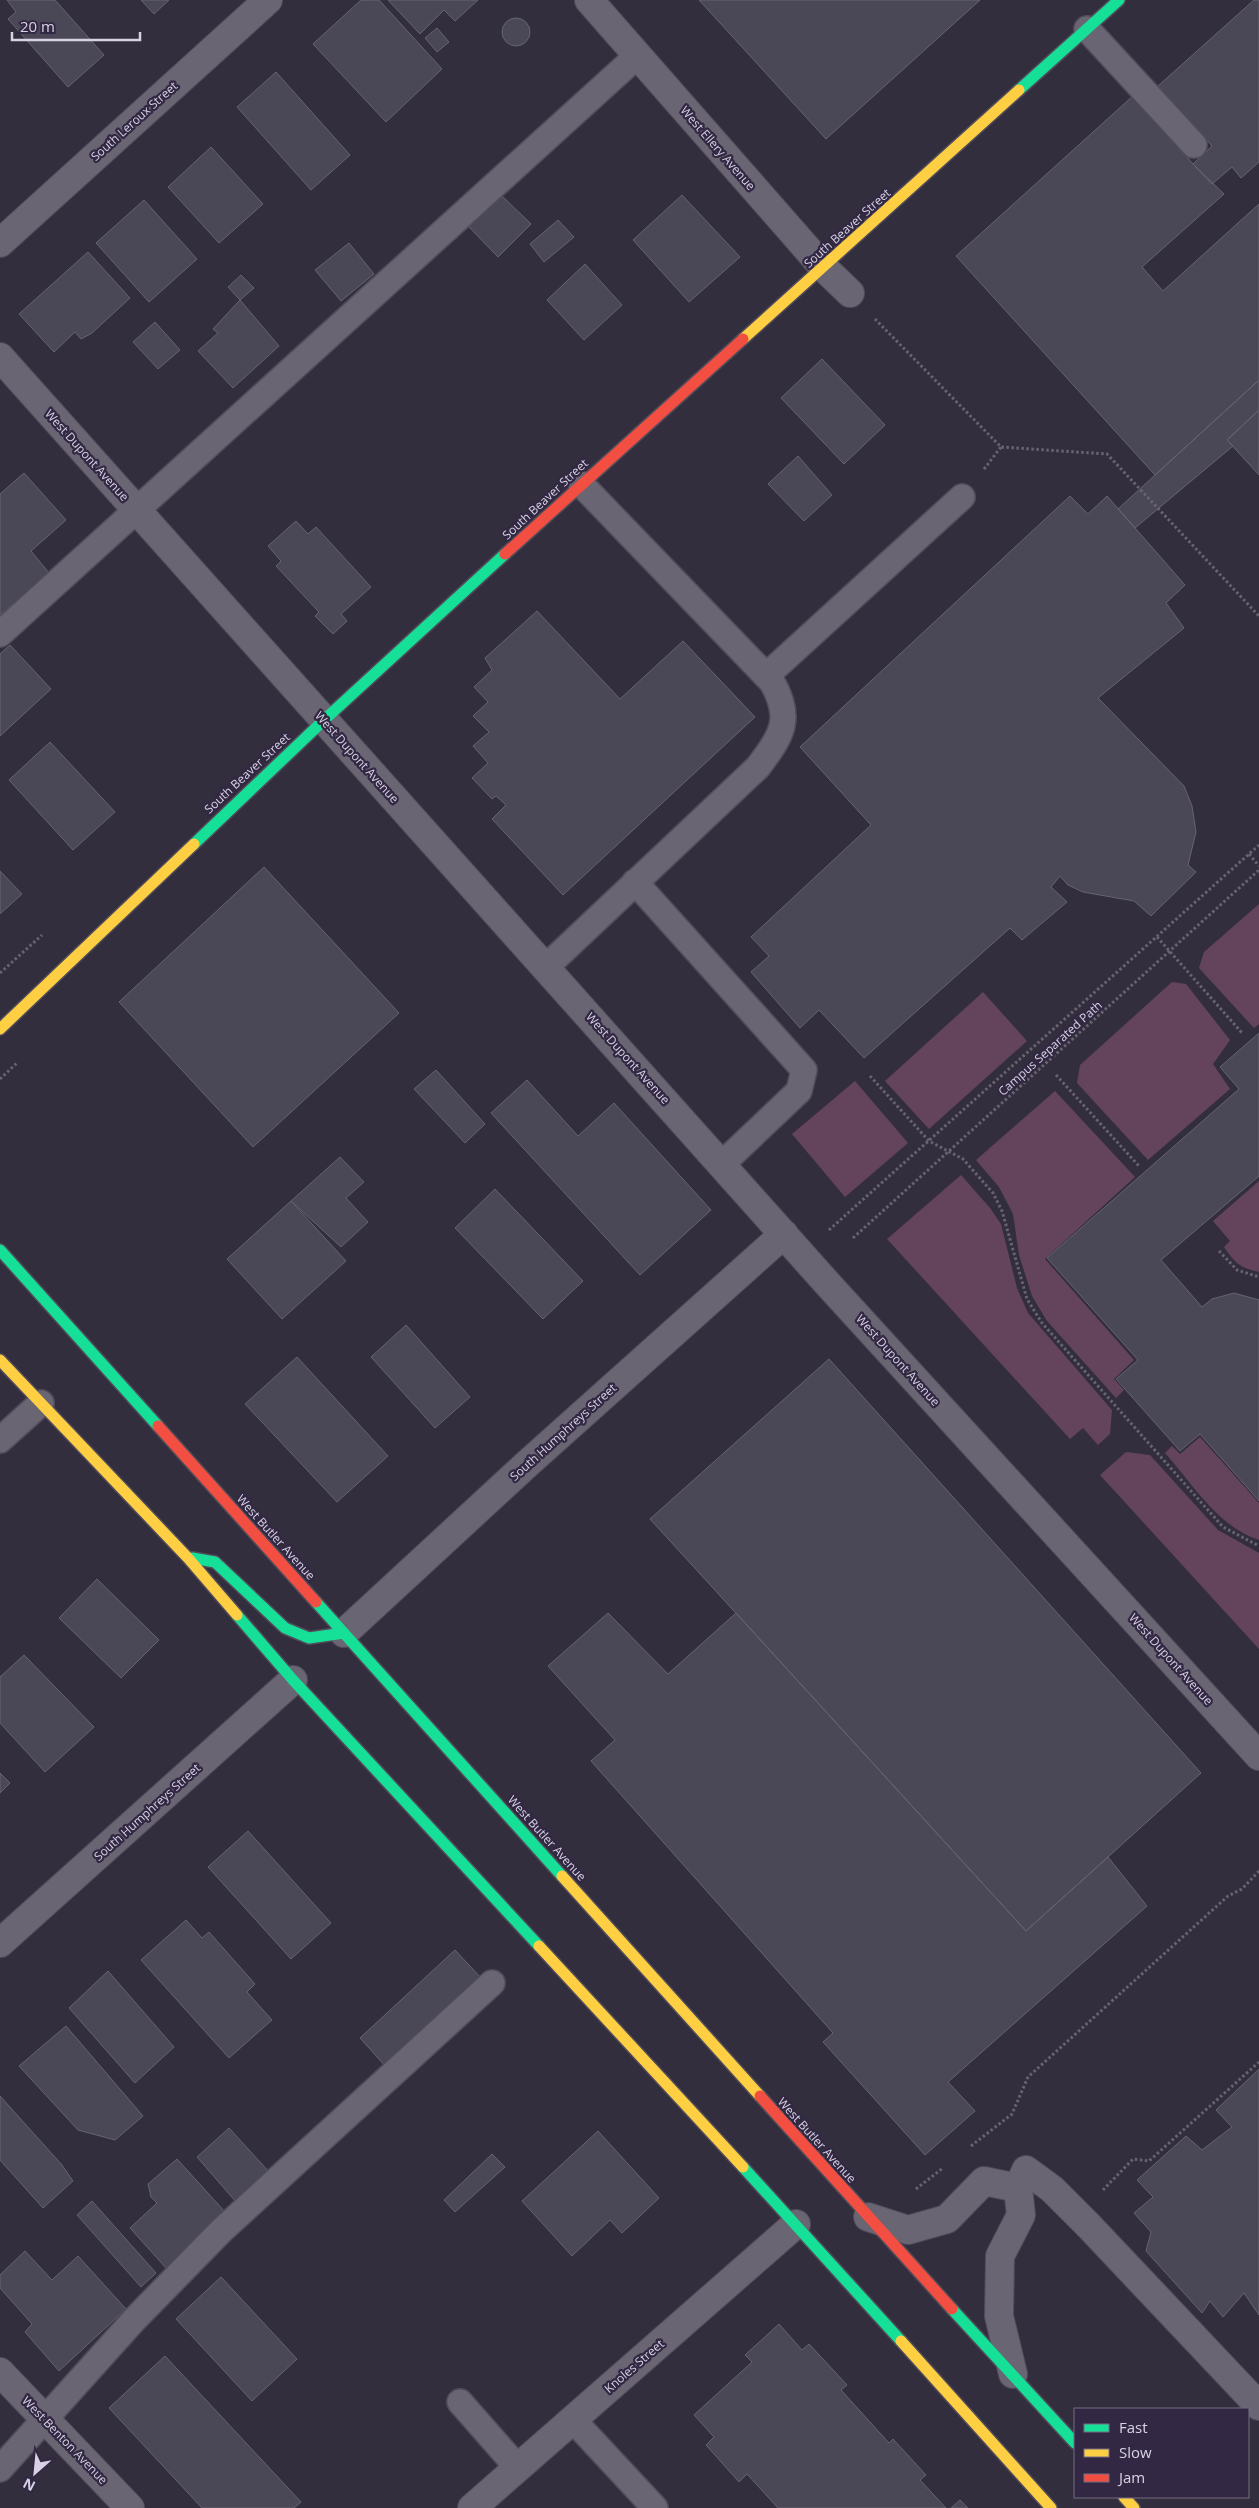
<svg xmlns="http://www.w3.org/2000/svg" width="1259" height="2508" font-family="'Open Sans',sans-serif">
	<rect width="100%" height="100%" fill="#332e3d"/>
	<path fill="#64445c" d="M1259,904V1024L1254,1028L1199,968L1204,952Z
		M1172,982L1186,984L1230,1040L1213,1064L1230,1089L1148,1160L1077,1083L1080,1065Z
		M983,992L1027,1041L929,1129L885,1081Z
		M855,1081L908,1143L845,1197L792,1134Z
		M1055,1091L1135,1177L1045,1259L1134,1360L1114,1379L1124,1390L1116,1398L1047,1321L1032,1296L1019,1255L1013,1214L999,1187L976,1160Z
		M961,1175L990,1208L1001,1224L1017,1288L1028,1313L1112,1410L1110,1434L1098,1445L1083,1428L1070,1439L887,1239Z
		M1259,1181V1272C1239,1267 1236,1264 1224,1247L1230,1241L1213,1221Z
		M1200,1437L1259,1503V1540C1218,1527 1192,1483 1165,1453L1172,1446L1180,1454Z
		M1126,1452L1150,1455L1218,1530L1259,1553V1649L1100,1475Z"/>
	<path fill="#4a4856" stroke="#666471" d="M7,0H55L104,55L68,87L8,19L16,12Z
		M141,0H169L154,14Z
		M361,0H379L442,69L386,122L313,44Z
		M388,0H478L455,21L444,10L420,34Z
		M699,0H980L826,139Z
		M1254,0H1259V162L1241,178L1232,167L1212,184L1193,164L1212,146L1158,86Z
		M502 32a14 14 0 1 1 28 0a14 14 0 1 1-28 0Z
		M437,28L449,42L437,52L425,38Z
		M276,72L350,155L311,190L237,107Z
		M1134,95L1193,164L1224,194L1142,267L1163,291L1259,204V380L1155,475L956,256Z
		M211,147L263,204L219,243L168,187Z
		M501,195L531,224L498,257L469,227Z
		M682,195L740,257L689,302L633,240Z
		M144,200L197,259L149,302L96,243Z
		M558,220L574,237L544,262L530,244Z
		M349,243L374,274L341,301L315,270Z
		M88,252L130,298L92,333L81,339L75,332L54,352L19,314Z
		M585,264L622,305L584,340L547,300Z
		M241,275L254,288L240,300L228,287Z
		M240,300L279,346L233,388L198,351L218,333L213,329Z
		M155,322L180,350L158,369L133,342Z
		M822,359L885,425L844,464L781,398Z
		M1259,380V410L1227,440L1233,446L1135,528L1118,509Z
		M1259,410V475L1227,440Z
		M798,456L832,495L804,521L768,484Z
		M24,473L66,520L31,551L49,573L0,615V494Z
		M1070,496L1088,514L1107,496L1185,585L1166,603L1184,628L1098,698L1184,786L1192,806L1196,832L1188,865L1196,872L1151,916L1134,901L1083,892L1068,885L1060,876L1051,887L1067,902L1022,940L1010,928L864,1058L819,1010L800,1028L751,972L769,956L751,937L871,825L800,747Z
		M296,521L308,534L316,527L371,587L341,614L347,621L333,634L315,616L319,612L276,566L281,561L268,546Z
		M537,611L620,699L683,641L755,717L563,895L492,819L506,805L496,796L492,799L472,778L488,763L473,746L489,732L473,716L488,702L474,687L492,670L485,658Z
		M10,645L51,689L0,736V654Z
		M50,742L115,812L73,850L9,780Z
		M264,867L399,1013L253,1147L119,1002Z
		M0,871L22,894L0,914Z
		M1259,1033V1176L1161,1260L1202,1307L1212,1299L1234,1293L1259,1300V1501L1200,1434L1180,1451L1116,1379L1138,1360L1047,1258L1239,1089L1220,1067Z
		M436,1070L485,1124L465,1143L414,1089Z
		M527,1080L578,1136L614,1103L711,1210L640,1275L491,1113Z
		M340,1157L364,1182L346,1198L368,1222L341,1247L291,1201Z
		M495,1189L583,1281L543,1319L455,1228Z
		M291,1201L346,1261L282,1319L227,1259Z
		M406,1325L470,1397L435,1428L371,1357Z
		M297,1357L388,1456L337,1502L245,1404Z
		M829,1359L1201,1773L1026,1931L650,1519Z
		M97,1579L159,1640L121,1678L59,1618Z
		M608,1613L668,1674L736,1613L1026,1931L1108,1857L1147,1906L948,2082L975,2111L925,2155L823,2042L833,2033L591,1761L615,1740L548,1666Z
		M24,1655L94,1727L45,1772L0,1723V1677Z
		M0,1773L10,1783L0,1793Z
		M248,1831L331,1923L291,1959L208,1867Z
		M186,1920L202,1938L209,1932L255,1984L247,1992L272,2020L229,2058L141,1960Z
		M455,1950L483,1980L387,2068L360,2038Z
		M108,1971L174,2047L135,2083L69,2008Z
		M66,2026L143,2116L115,2140L78,2130L19,2066Z
		M1259,2069V2315L1244,2293L1223,2317L1210,2301L1202,2313L1146,2251L1151,2232L1134,2213L1153,2197L1137,2180L1186,2136L1202,2150L1232,2127L1216,2110Z
		M0,2096L62,2165L73,2181L43,2208L0,2160Z
		M229,2128L270,2173L237,2203L197,2157Z
		M598,2131L659,2198L622,2233L610,2220L572,2256L522,2201Z
		M492,2154L505,2167L455,2212L444,2200Z
		M177,2159L226,2213L166,2268L130,2228L157,2203L151,2197L148,2184Z
		M92,2201L156,2273L141,2287L77,2215Z
		M25,2251L52,2280L78,2256L126,2309L59,2371L25,2332L32,2324L0,2288V2275Z
		M221,2277L297,2359L252,2401L176,2319Z
		M779,2324L802,2350L809,2344L847,2385L841,2390L889,2443L893,2439L926,2475L920,2480L946,2508H778L747,2474L739,2482L706,2445L714,2437L694,2415L752,2362L745,2355Z
		M165,2356L301,2502L294,2508H202L109,2408Z
		M960,2500L968,2508H951Z"/>
	<g fill="none" stroke-linecap="round" stroke-linejoin="round">
		<g stroke="#514c5a" stroke-width="28">
			<path id="lane" d="M1087,29L1194,145
				M0,634L637,56
				M766,676L962,497
				M635,882L804,1070L799,1091L722,1164
				M546,967L758,767C782,735 793,719 772,682L581,484
				M0,1440L41,1403
				M460,2402L518,2468
				M573,2420L655,2508
				M0,2469L134,2320L221,2231L492,1983"/>
		</g>
		<g stroke="#514c5a" stroke-width="30">
			<path id="street" d="M589,0L824,268L850,293
				M0,243L268,0
				M0,357L826,1282L1259,1756
				M344,1633L527,1464L784,1234
				M0,1943L293,1680
				M868,2217L908,2230L947,2219L984,2181L1018,2188
				M0,2372L130,2508
				M1013,2374L999,2316L1000,2256L1021,2215L1018,2188L1026,2170L1052,2189L1089,2226L1259,2406
				M472,2508L796,2224"/>
		</g>
		<g stroke="#514c5a" stroke-width="14">
			<path id="fast" d="M1019,90L1119,0
				M194,844L324,720L505,554
				M0,1250L158,1426
				M192,1558L215,1562L285,1628L309,1638L344,1633
				M316,1602L562,1876
				M237,1615L293,1680L539,1946
				M743,2167L901,2341
				M952,2309L1075,2443"/>
		</g>
		<g stroke="#514c5a" stroke-width="14">
			<path id="slow" d="M743,339L1019,90
				M0,1029L194,844
				M0,1360L188,1558L237,1615
				M562,1876L760,2096
				M539,1946L743,2167
				M901,2341L1051,2508
				M1124,2497L1134,2508"/>
		</g>
		<g stroke="#514c5a" stroke-width="14">
			<path id="jam" d="M505,554L743,339
				M158,1426L316,1602
				M760,2096L952,2309"/>
		</g>
		<path stroke="#68646f" stroke-width="3" stroke-dasharray="2.5 2.5" stroke-linecap="butt" d="M875,319L1001,447L1107,454L1259,616
			M984,469L1001,447
			M1249,854L1259,866
			M1157,937L1243,1034
			M0,973L42,935
			M1056,1075L1139,1166
			M870,1076L929,1141L963,1159L993,1193L1002,1211L1027,1299L1042,1323L1223,1527L1259,1546
			M0,1079L18,1062
			M829,1230L1259,845
			M853,1238L1259,870
			M1219,1251L1237,1270L1259,1277
			M971,2146L1012,2114L1028,2077L1228,1896L1242,1889L1259,1871
			M916,2189L943,2168
			M1103,2190L1133,2159L1149,2161L1259,2062"/>
		<use href="#lane" stroke="#6a6573" stroke-width="25"/>
		<use href="#street" stroke="#6a6573" stroke-width="28"/>
		<use href="#fast" stroke="#16e098" stroke-width="11"/>
		<use href="#slow" stroke="#ffcf43" stroke-width="11"/>
		<use href="#jam" stroke="#f24e42" stroke-width="11"/>
	</g>
	<g text-anchor="middle" dominant-baseline="central" stroke-width="4.5" stroke-linejoin="round" paint-order="stroke">
		<g font-size="12" fill="#d8d3e4" stroke="#322843">
			<text transform="translate(134 121) rotate(-42)">South Leroux Street</text>
			<text transform="translate(718 148) rotate(49)">West Ellery Avenue</text>
			<text transform="translate(847 228) rotate(-42)">South Beaver Street</text>
			<text transform="translate(87 455) rotate(48)">West Dupont Avenue</text>
			<text transform="translate(545 499) rotate(-43)">South Beaver Street</text>
			<text transform="translate(357 757) rotate(48)">West Dupont Avenue</text>
			<text transform="translate(247 773) rotate(-43)">South Beaver Street</text>
			<text transform="translate(1050 1048) rotate(-42)">Campus Separated Path</text>
			<text transform="translate(628 1058) rotate(48)">West Dupont Avenue</text>
			<text transform="translate(898 1360) rotate(48)">West Dupont Avenue</text>
			<text transform="translate(563 1432) rotate(-42)">South Humphreys Street</text>
			<text transform="translate(276 1537) rotate(48)">West Butler Avenue</text>
			<text transform="translate(1171 1659) rotate(48)">West Dupont Avenue</text>
			<text transform="translate(147 1812) rotate(-42)">South Humphreys Street</text>
			<text transform="translate(547 1838) rotate(48)">West Butler Avenue</text>
			<text transform="translate(817 2140) rotate(48)">West Butler Avenue</text>
			<text transform="translate(634 2366) rotate(-41)">Knoles Street</text>
			<text transform="translate(65 2440) rotate(46)">West Benton Avenue</text>
		</g>
	</g>
	<rect x="1074" y="2408" width="175" height="90" fill="#322843" stroke="#746c83"/>
	<rect x="1084" y="2424" width="25" height="8" fill="#16e098" stroke="#746c83"/>
	<text x="1119" y="2433" font-size="15" fill="#d8d3e4">Fast</text>
	<rect x="1084" y="2449" width="25" height="8" fill="#ffcf43" stroke="#746c83"/>
	<text x="1119" y="2458" font-size="15" fill="#d8d3e4">Slow</text>
	<rect x="1084" y="2474" width="25" height="8" fill="#f24e42" stroke="#746c83"/>
	<text x="1119" y="2483" font-size="15" fill="#d8d3e4">Jam</text>
	<g transform="translate(35 2473) rotate(207)" stroke="#322843" stroke-width="4" paint-order="stroke">
	<path d="M0-4L9 19L0 12L-9 19Z" fill="#d8d3e4"/>
	<text y="-8" font-size="14" font-weight="bold" text-anchor="middle" fill="#d8d3e4">N</text>
	</g>
	<path d="M12 32v8h128v-8" fill="none" stroke="#d8d3e4" stroke-width="2.5"/>
	<text x="20" y="32" font-size="15" fill="#d8d3e4" stroke="#322843" stroke-width="4" paint-order="stroke">20 m</text>
</svg>
